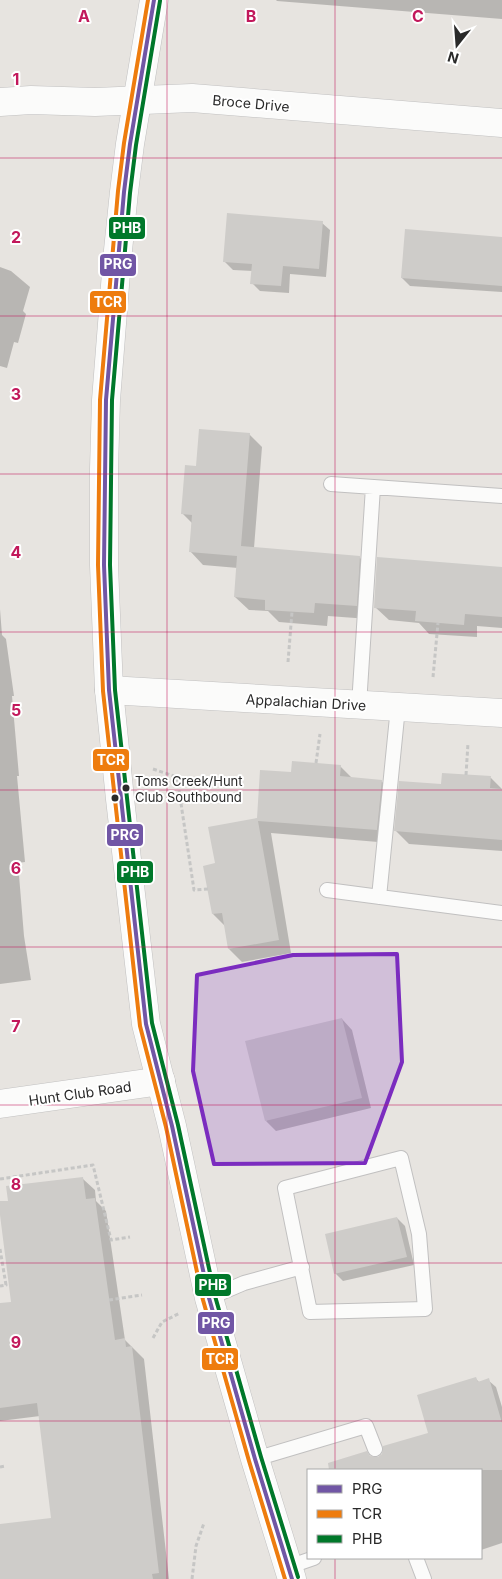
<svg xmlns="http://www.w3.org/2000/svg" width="502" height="1579" font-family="Inter,sans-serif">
	<rect width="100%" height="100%" fill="#e7e4e0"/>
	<path fill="#0003" d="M276,0H502V19L277,1Z
		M322,223L330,230L326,277L290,274L289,293L260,291L252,283L253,271L233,270L225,262Z
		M502,238V292L410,286L402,278Z
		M0,267L11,271L30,287L23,311L26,314L18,343L14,342L7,368L0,366Z
		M249,434L262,447L254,548L359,557L372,570L369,619L328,616L327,626L279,622L268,611L249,610L235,597L238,568L203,565L190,551L192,523L183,514L197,468Z
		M502,568V628L477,626V637L429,634L419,623L389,620L375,607Z
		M0,609L2,635L6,639L14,696H12L19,776H17L25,862L18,863L24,936L31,980L0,984Z
		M340,766L353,779L381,781L395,794L390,843L271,833L291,953L242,962L229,949L225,926L213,914L216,864L258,819L292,773Z
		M443,774L491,778L502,789V851L409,844L396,831L442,785Z
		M342,1019L352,1030L371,1108L276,1131L266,1121Z
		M83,1179L95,1190L96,1201L106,1211L125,1340L144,1359L169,1579H0V1525L53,1519L40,1416L0,1421V1304L13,1303L0,1203L9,1202Z
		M397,1218L405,1226L414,1265L343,1281L335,1273Z
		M476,1379L479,1382L488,1380L496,1387L502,1407V1543L481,1550V1470H351L347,1458L378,1459L430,1434Z"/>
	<path fill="#ceccc9" d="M227,213L323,221L319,269L283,266L281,286L250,284L252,264L223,262Z
		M405,229L502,237V286L401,278Z
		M199,429L250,433L241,546L360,556L357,606L315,603L314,613L265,610V600L234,597L237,556L189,552L192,515L181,514L185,465L196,466Z
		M377,557L502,567V617L465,614L464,625L415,621L416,611L374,608Z
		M292,761L341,765L340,776L382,780L377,830L258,821L279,940L228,949L222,913L212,914L203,866L215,863L208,827L257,818L260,770L291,772Z
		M442,773L491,776L490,788L502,789V840L394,831L399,781L441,784Z
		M342,1018L362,1098L265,1121L245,1041Z
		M83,1177L86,1199L95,1198L115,1340L125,1338L126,1347L132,1346L159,1573L152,1574L153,1579H0V1524L51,1518L37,1403L0,1408V1303L11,1302L0,1215V1201H8L6,1186Z
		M397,1217L407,1257L334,1274L325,1234Z
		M476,1377L478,1382L489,1378L502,1423V1470H329L328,1463L367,1451L370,1456L378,1457L382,1454L383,1446L428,1433L417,1395Z"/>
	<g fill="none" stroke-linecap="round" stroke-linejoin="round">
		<g stroke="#c1c0c0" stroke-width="16">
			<path id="lane" d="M331,484L502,496
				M359,705L373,487
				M327,890L502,913
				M379,897L398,707
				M401,1158L419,1234L425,1309L310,1312L285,1188Z
				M209,1298L244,1283L302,1267
				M255,1459L366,1426L375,1449
				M416,1558L424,1579
				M288,1567L314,1558"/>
		</g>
		<g stroke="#c1c0c0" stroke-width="29">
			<path id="street" d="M0,102L31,100L95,102L192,98L502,123
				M109,690L502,713
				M0,1104L161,1081"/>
		</g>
		<g stroke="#c1c0c0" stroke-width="29">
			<path id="secondary" d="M154,0L130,144L124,192L117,260L106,400L104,469V565L109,690L120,799L146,1024L172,1126L209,1298L255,1459L292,1579"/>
		</g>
		<path stroke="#c6c6c5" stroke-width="3" stroke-dasharray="4 2.5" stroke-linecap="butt" d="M288,662L292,612
			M433,677L438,623
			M316,763L320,734
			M153,769L177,777L194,890L208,889
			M466,775L468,743
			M0,1179L93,1165L111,1240L130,1237
			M0,1249L6,1285L0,1286
			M109,1300L142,1295
			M153,1338L162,1322L180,1313
			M0,1467L5,1466
			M192,1579L196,1546L204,1523"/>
		<use href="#lane" stroke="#fbfbfa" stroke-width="14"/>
		<use href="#street" stroke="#fbfbfa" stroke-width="28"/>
		<use href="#secondary" stroke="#fbfbfa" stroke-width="28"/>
		<g stroke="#fff" stroke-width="8">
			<path id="bus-1" d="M154,0L130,144L124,192L106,400L104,565L109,690L146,1024L172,1126L209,1298L255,1459L292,1579"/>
		</g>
		<g stroke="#fff" stroke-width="8">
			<path id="bus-2" d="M148,0L124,143L118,191L100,400L98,565L103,691L140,1026L166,1127L203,1300L249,1461L285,1579"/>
		</g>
		<g stroke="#fff" stroke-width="8">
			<path id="bus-3" d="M160,1L136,145L130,193L112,400L110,565L115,690L152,1023L178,1125L215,1296L261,1457L298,1577"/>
		</g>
		<use href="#bus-1" stroke="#7156a5" stroke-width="4"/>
		<use href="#bus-2" stroke="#ee7c0e" stroke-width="4"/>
		<use href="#bus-3" stroke="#00782a" stroke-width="4"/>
	</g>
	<path fill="#7b2cbf" fill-opacity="0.2" stroke="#7b2cbf" stroke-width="4" stroke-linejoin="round" d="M397,954L402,1062L365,1163L214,1164L193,1071L197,975L293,955Z"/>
	<path fill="none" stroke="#c2185b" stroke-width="1" stroke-opacity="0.55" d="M167,0V1579M335,0V1470M0,158H502M0,316H502M0,474H502M0,632H502M0,790H502M0,947H502M0,1105H502M0,1263H502M0,1421H502M335,1558V1579"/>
	<g fill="#2a2a2a" stroke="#fff" stroke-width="2">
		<circle cx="126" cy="788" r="4.5"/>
		<circle cx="115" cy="798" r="4.5"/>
	</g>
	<g text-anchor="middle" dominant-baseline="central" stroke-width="4" stroke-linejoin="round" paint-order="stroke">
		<g font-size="13" fill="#2a2a2a" stroke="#fff" text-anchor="start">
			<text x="135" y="781">Toms Creek/Hunt<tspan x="135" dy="16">Club Southbound</tspan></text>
		</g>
		<g font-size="14" fill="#2a2a2a" stroke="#fff">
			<text transform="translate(251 103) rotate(5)">Broce Drive</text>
			<text transform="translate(306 702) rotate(3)">Appalachian Drive</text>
			<text transform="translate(80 1093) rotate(-8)">Hunt Club Road</text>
		</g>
	</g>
	<g font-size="16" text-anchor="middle" font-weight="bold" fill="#c2185b" stroke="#fff" stroke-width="4" stroke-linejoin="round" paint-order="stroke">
		<text x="84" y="22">A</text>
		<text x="251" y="22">B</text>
		<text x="418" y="22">C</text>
		<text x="16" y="85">1</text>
		<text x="16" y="243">2</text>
		<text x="16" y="400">3</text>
		<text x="16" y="558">4</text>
		<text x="16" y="716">5</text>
		<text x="16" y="874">6</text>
		<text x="16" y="1032">7</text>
		<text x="16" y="1190">8</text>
		<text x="16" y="1348">9</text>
	</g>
	<g stroke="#fff" stroke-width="2">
		<rect x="108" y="216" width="38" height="24" rx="5" fill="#00782a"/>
		<rect x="99" y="253" width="38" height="24" rx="5" fill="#7156a5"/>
		<rect x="89" y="290" width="38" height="24" rx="5" fill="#ee7c0e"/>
		<rect x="92" y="748" width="38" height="24" rx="5" fill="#ee7c0e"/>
		<rect x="106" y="823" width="38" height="24" rx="5" fill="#7156a5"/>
		<rect x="116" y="860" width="38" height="24" rx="5" fill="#00782a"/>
		<rect x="194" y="1273" width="38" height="24" rx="5" fill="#00782a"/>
		<rect x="197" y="1311" width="38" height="24" rx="5" fill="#7156a5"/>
		<rect x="201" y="1347" width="38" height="24" rx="5" fill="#ee7c0e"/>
	</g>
	<g font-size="14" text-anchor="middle" font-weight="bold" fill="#fff">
		<text x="127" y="233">PHB</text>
		<text x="118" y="269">PRG</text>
		<text x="108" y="307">TCR</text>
		<text x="111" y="765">TCR</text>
		<text x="125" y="840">PRG</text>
		<text x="135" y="877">PHB</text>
		<text x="213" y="1290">PHB</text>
		<text x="216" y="1328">PRG</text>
		<text x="220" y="1364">TCR</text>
	</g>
	<rect x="307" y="1469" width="175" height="90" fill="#ffffff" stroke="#aaaaaa"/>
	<rect x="317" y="1485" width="25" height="8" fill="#7156a5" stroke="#aaaaaa"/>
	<text x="352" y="1494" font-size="15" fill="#2a2a2a">PRG</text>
	<rect x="317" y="1510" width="25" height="8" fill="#ee7c0e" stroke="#aaaaaa"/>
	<text x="352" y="1519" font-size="15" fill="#2a2a2a">TCR</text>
	<rect x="317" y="1535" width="25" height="8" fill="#00782a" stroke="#aaaaaa"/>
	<text x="352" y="1544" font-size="15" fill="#2a2a2a">PHB</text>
	<g transform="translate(457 45) rotate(197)" stroke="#ffffff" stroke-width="4" paint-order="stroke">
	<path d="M0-4L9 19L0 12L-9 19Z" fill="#2a2a2a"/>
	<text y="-8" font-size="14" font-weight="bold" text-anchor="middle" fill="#2a2a2a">N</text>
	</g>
</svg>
